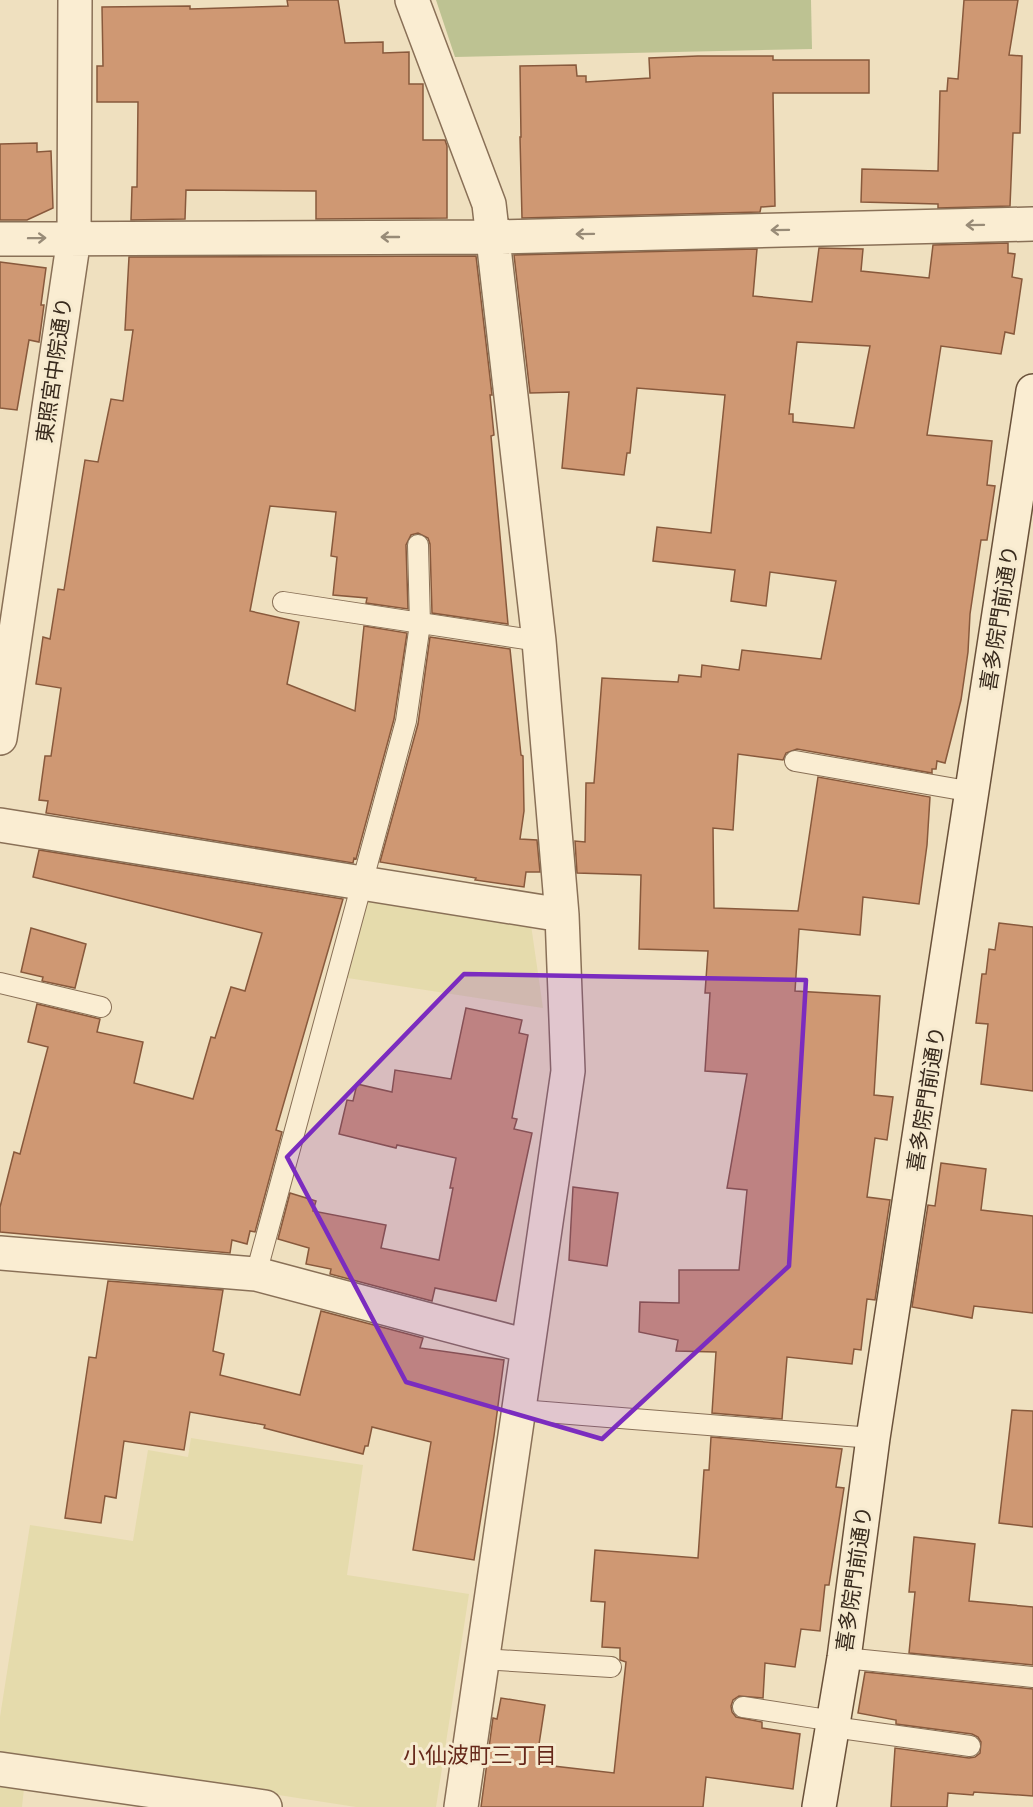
<svg xmlns="http://www.w3.org/2000/svg" width="1033" height="1807" font-family="'Zilla Slab','Noto Sans JP',serif">
	<rect width="100%" height="100%" fill="#efe0bf"/>
	<path fill="#e5dbac" d="M369,891L530,918L543,1008L341,977Z
		M191,1438L363,1465L347,1575L469,1594L436,1807H356L0,1752V1717L30,1525L133,1541L148,1450L188,1457Z
		M0,1776L25,1779L22,1807H0Z"/>
	<path fill="#bdc292" d="M436,0H811L812,49L455,57Z"/>
	<path fill="#cf9873" stroke="#88593c" stroke-width="1.5" fill-rule="evenodd" d="M287,0H338L345,43L383,42V53L409,52V84H423V140H445L447,146V218L316,219V191L186,190L185,219L131,220L132,187H137L138,102H97V66H103L102,7L190,6V9L288,6Z
		M964,0H1018L1009,55L1022,56L1020,133H1013L1010,206L938,208V204L861,202L862,169L938,171L940,91H947L948,78L958,79Z
		M698,56H773V60H869V93H773L775,206L761,207L760,212L522,218L520,137H521L520,66L576,65L577,76H586V82L650,78L649,58Z
		M37,143V152L51,151L53,208L27,220H0V144Z
		M1008,243V253L1015,254L1012,277L1022,279L1014,334L1005,332L1001,354L941,346L927,435L992,441L987,485L995,486L987,540H981L970,614L968,652L961,700L945,763L937,761L936,769H932V773L797,749L786,753L783,760L738,754L733,830L713,828L714,908L798,911L818,777L930,797L927,845L919,904L863,897L860,935L799,929L795,991L880,996L874,1095L893,1097L887,1140L875,1138L867,1197L890,1200L875,1300L867,1299L861,1350L854,1349L852,1364L787,1357L782,1419L712,1413L716,1352L676,1351L678,1340L639,1332L640,1302L679,1303V1270H739L747,1190L727,1188L747,1074L705,1071L710,993H705L708,951L639,949L641,875L577,873L575,841L585,842L586,783H594L602,678L678,682L679,675L701,677L702,665L739,670L742,650L821,659L836,581L770,572L766,606L731,601L735,570L653,561L657,527L711,533L725,395L637,388L630,453H627L624,475L562,468L569,392L530,393L514,255L757,249L753,296L812,302L819,248L863,249L861,271L929,278L933,245ZM797,342L870,346L854,428L793,422V414H789Z
		M476,256L492,395H490L494,435L491,436L508,624L432,613L430,544L428,538L418,533L411,535L406,545L408,609L366,603L367,598L333,595L337,557L331,556L336,512L270,506L250,611L299,622L287,684L355,711L364,626L407,633L394,719L356,859L354,858L353,863L46,813L48,801L39,800L45,756H51L61,688L36,684L42,644L43,637L50,639L58,589L64,590L85,460L98,462L111,399L123,401L133,330H125L129,257Z
		M0,262L46,268L41,305H44L39,342L29,340L17,410L0,408Z
		M430,637L510,649L521,755L523,756L524,811L520,839L537,840L540,872H526L524,887L475,880L476,878L380,862L418,724Z
		M39,850L343,899L276,1130L282,1132L255,1232L250,1231L247,1244L232,1240L230,1253L0,1232V1207L14,1152L20,1154L48,1047L28,1042L37,1004L100,1019L97,1032L143,1042L134,1083L193,1099L211,1037L215,1038L231,987L245,991L262,933L33,877Z
		M999,923L1033,927V1091L981,1084L988,1024L976,1023L982,974H986L989,949L995,950Z
		M31,928L86,944L75,988L42,981L43,977L21,972Z
		M466,1008L522,1020L519,1033L528,1035L512,1118L517,1119L514,1129L532,1133L496,1301L435,1288L432,1301L330,1274L331,1269L306,1264L309,1248L278,1239L290,1193L316,1201L313,1211L386,1225L381,1248L439,1260L453,1188H450L456,1158L397,1145L396,1148L339,1134L347,1100L353,1101L357,1084L392,1092L395,1070L451,1079Z
		M941,1163L986,1169L981,1210L1033,1216V1313L974,1306L972,1318L912,1307L928,1205L935,1206Z
		M573,1187L618,1193L607,1266L569,1260Z
		M108,1281L223,1290L213,1351L224,1354L220,1375L300,1395L321,1311L423,1338L420,1348L504,1360L494,1436L474,1560L413,1550L431,1442L372,1427L368,1446H365L363,1454L264,1428L265,1425L190,1412L184,1450L124,1441L116,1498L105,1496L101,1523L65,1518L89,1357L96,1358Z
		M1012,1410L1033,1411V1527L999,1523Z
		M711,1437L842,1449L836,1487L844,1488L829,1585H825L820,1631L801,1629L795,1667L765,1663L763,1698L739,1696L733,1700L731,1706L732,1712L736,1717L762,1722V1728L800,1734L793,1789L706,1777L703,1807H481L493,1718L497,1719L501,1698L545,1705L536,1764L614,1773L626,1662L620,1660V1648L602,1647L605,1602L591,1601L595,1550L698,1558L704,1470H709Z
		M914,1537L975,1544L969,1601L1033,1607V1665L909,1653L915,1592H909Z
		M865,1672L1033,1689V1796L974,1792L973,1795L948,1793L947,1807H891L895,1748L969,1758L975,1757L980,1753L981,1742L978,1737L972,1734L896,1724V1720L858,1713Z"/>
	<g fill="none" stroke-linecap="round" stroke-linejoin="round">
		<g stroke="#897057" stroke-width="22">
			<path id="lane" d="M283,602L539,641
				M795,761L973,792
				M0,983L101,1007
				M256,1274L406,721L420,624L418,545
				M520,1410L873,1438
				M844,1658L1033,1677
				M482,1659L611,1667
				M743,1707L834,1721
				M833,1727L970,1746"/>
		</g>
		<g stroke="#897057" stroke-width="36">
			<path id="street" d="M412,0L489,204L539,641L562,915L568,1071L461,1807
				M0,239L493,237L1033,224
				M0,738L74,238L75,0
				M0,825L562,915
				M0,1253L256,1274L527,1346
				M0,1769L265,1807"/>
		</g>
		<g stroke="#6a513a" stroke-width="36">
			<path id="secondary" d="M819,1807L844,1658L873,1438L1033,391"/>
		</g>
		<use href="#lane" stroke="#faedd2" stroke-width="20"/>
		<use href="#street" stroke="#faedd2" stroke-width="33"/>
		<use href="#secondary" stroke="#faedd2" stroke-width="33"/>
	</g>
	<defs><path id="oneway-shaft" d="M-6 0H5M1.5-3L5.5 0L1.5 3" fill="none" stroke-width="1.6" stroke-linecap="round" stroke-linejoin="round" transform="scale(1.5)"/></defs>
	<g stroke="#988b77">
		<use href="#oneway-shaft" transform="translate(975 225) rotate(179)"/>
		<use href="#oneway-shaft" transform="translate(780 230) rotate(179)"/>
		<use href="#oneway-shaft" transform="translate(585 234) rotate(179)"/>
		<use href="#oneway-shaft" transform="translate(390 237) rotate(180)"/>
		<use href="#oneway-shaft" transform="translate(37 238) rotate(-1)"/>
	</g>
	<path fill="#7b2cbf" fill-opacity="0.2" stroke="#7b2cbf" stroke-width="4.5" stroke-linejoin="round" d="M464,974L806,980L789,1266L602,1439L406,1382L287,1157Z"/>
	<g text-anchor="middle" dominant-baseline="central" stroke-width="6" stroke-linejoin="round" paint-order="stroke">
		<g font-size="21" fill="#37291c" stroke="#f6eacf">
			<text transform="translate(54 370) rotate(-82)">東照宮中院通り</text>
			<text transform="translate(999 618) rotate(-81)">喜多院門前通り</text>
			<text transform="translate(926 1099) rotate(-81)">喜多院門前通り</text>
			<text transform="translate(854 1579) rotate(-82)">喜多院門前通り</text>
		</g>
		<g font-size="22" fill="#66281a" stroke="#f6eacf">
			<text x="480" y="1755">小仙波町三丁目</text>
		</g>
	</g>
</svg>
